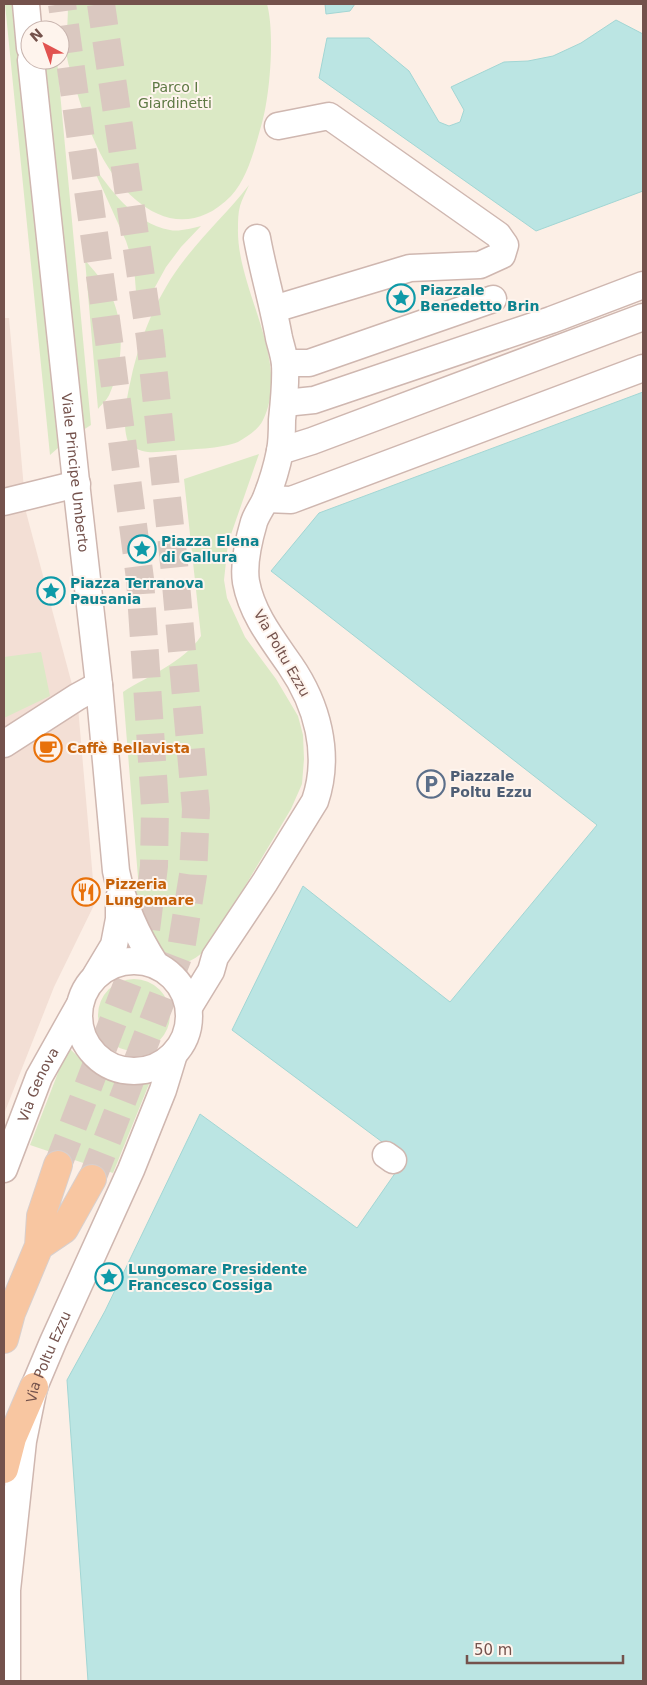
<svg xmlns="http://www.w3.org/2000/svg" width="647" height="1685" font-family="'DejaVu Sans',sans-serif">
	<rect width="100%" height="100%" fill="#fcefe6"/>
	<path fill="#f3dfd5" d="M4,318H9L26,512L78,707L95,903L54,987L4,1114Z"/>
	<path fill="#dbe9c5" d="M5,4H16L58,448L50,455Z
		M68,4H267C275,33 270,94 262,123C255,147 248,178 231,196C180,248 126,204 100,153C89,130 81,107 74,82C72,74 68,65 67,57C66,40 68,21 68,4Z
		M42,60H57L91,425L80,432Z
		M90,161C110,189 133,223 170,230C179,232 192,228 201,226L181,247L166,267L138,318L134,266L126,241Z
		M249,185C246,192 242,199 240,206C238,213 238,221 238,228C236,289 292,361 263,420C259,429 247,437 238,442C221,449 190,449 171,451C163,451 155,453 148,452C140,451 129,447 127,439C122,420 127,397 131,379C140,337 158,293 185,259C205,233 229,211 249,185Z
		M85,260C93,270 103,280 109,291C125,322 124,362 110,393C108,399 102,404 98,409Z
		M259,454L228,543L224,580L227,598L245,637L276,679L298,716L303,735L304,759L302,784L291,809L214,938C207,949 200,957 187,962L169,955L153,943L126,893L139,890L123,692C149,675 183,663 201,636L184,479Z
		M41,652L50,696L4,718V657Z
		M98 1015a36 36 0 1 1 72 0a36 36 0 1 1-72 0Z
		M68,1047L93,1071L122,1084H149L113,1173L30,1145Z"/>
	<path fill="#bbe5e3" stroke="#a2d6d4" d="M325,4H355L350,11L326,14Z
		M616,20L643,34V191L536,231L319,78L327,38H369L409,71L439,122L449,126L460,122L464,110L451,87L504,62L528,61L553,56L581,43Z
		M643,392V1681H88L67,1380L105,1311L200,1114L357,1228L405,1159L232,1030L303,886L450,1002L597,825L271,571L319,513Z"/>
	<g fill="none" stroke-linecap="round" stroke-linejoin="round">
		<path stroke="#dac8c0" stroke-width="28" stroke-dasharray="28 14" stroke-linecap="butt" d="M58,1165L145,938L154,866L155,806L140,579L110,348L62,4
			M92,1179L181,949L193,875L196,809L175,573L150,338L101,4"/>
		<g stroke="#cfb7b0" stroke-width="29">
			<g id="minor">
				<path d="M26,4L30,48"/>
				<path id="s1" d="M31,60L77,491L99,685L116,871C123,905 137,936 156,965"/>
				<path d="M274,309L410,268L480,265L502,255L505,245L498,235L329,116L278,126"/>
				<path d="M285,363H309L493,299"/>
				<path d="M285,403L314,400L551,320L643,285"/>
				<path d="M280,451L312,441L643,317"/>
				<path d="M266,499L291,500L643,368"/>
				<path d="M4,502L77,484"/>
				<path d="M4,744L77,697L99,685"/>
				<circle cx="134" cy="1016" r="55"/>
				<path d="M96,975L114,945L119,919V898"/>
				<path d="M189,1007L211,971L215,957L265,882L315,801C331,754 317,704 290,665C272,639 252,614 246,582C243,563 249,539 254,522C257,513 263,506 266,498C272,483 277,466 280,451C282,441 282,430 282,420C284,402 286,383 285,364C284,355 281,346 279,338C273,304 263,271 257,238"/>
				<path d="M386,1155L393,1160"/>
				<path id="s2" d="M4,1169L39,1077L80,1004"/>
				<path id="s3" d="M7,1681V1590L23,1441L34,1387L53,1342L131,1170L163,1090L174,1054"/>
			</g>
		</g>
		<g stroke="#d8cfcd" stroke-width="30">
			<path id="major" d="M39,1246L64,1229L92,1179
				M4,1339L11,1313L39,1246L41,1216L58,1165
				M4,1469L12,1438L34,1387"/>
		</g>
		<use href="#minor" stroke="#fff" stroke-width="26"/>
		<use href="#major" stroke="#f8c6a1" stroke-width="28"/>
	</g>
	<defs>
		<g id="sight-ring" transform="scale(1.4375)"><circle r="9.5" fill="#fef4ed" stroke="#0f9aa8" stroke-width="1.5"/><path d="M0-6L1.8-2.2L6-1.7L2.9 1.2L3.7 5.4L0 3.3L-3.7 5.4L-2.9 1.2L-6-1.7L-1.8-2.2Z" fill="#0f9aa8"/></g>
		<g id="cafe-ring" transform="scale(1.4375)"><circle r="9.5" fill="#fef4ed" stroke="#e8710a" stroke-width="1.5"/><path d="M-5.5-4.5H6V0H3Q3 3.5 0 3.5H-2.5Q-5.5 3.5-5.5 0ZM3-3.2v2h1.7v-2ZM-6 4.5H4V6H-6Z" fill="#e8710a"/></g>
		<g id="parking-ring" transform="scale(1.4375)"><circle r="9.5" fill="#fef4ed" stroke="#5c6f8a" stroke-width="1.5"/><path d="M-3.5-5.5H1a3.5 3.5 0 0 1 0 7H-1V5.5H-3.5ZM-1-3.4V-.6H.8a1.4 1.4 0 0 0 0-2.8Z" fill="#5c6f8a"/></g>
		<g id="restaurant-ring" transform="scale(1.4375)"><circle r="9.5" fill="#fef4ed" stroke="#e8710a" stroke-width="1.5"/><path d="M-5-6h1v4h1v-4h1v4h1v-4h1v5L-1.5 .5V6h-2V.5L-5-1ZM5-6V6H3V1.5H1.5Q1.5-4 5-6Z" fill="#e8710a"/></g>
	</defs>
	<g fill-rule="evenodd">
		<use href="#sight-ring" x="401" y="298"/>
		<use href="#sight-ring" x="142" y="549"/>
		<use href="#sight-ring" x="51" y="591"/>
		<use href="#cafe-ring" x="48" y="748"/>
		<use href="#parking-ring" x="431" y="784"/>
		<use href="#restaurant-ring" x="86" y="892"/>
		<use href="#sight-ring" x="109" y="1277"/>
	</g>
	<g text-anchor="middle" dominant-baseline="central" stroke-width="4" stroke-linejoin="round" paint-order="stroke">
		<g font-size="14" fill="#5e7944" stroke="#fef4ed">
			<text x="175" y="87">Parco I<tspan x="175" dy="16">Giardinetti</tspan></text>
		</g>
		<g font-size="14" font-weight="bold" fill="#0d838f" stroke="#fef4ed" text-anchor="start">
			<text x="420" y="290">Piazzale<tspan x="420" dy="16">Benedetto Brin</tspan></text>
			<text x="161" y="541">Piazza Elena<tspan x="161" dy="16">di Gallura</tspan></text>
			<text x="70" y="583">Piazza Terranova<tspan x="70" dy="16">Pausania</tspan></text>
			<text x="128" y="1269">Lungomare Presidente<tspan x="128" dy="16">Francesco Cossiga</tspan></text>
		</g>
		<g font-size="14" fill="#74524c" stroke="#fef4ed">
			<text stroke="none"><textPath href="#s1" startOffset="415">Viale Principe Umberto</textPath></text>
			<text transform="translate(282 653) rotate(60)">Via Poltu Ezzu</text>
			<text stroke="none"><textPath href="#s2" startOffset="91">Via Genova</textPath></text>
			<text stroke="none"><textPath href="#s3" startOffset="329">Via Poltu Ezzu</textPath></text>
		</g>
		<g font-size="14" font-weight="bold" fill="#c56008" stroke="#fef4ed" text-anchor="start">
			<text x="67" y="748">Caffè Bellavista</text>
			<text x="105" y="884">Pizzeria<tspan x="105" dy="16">Lungomare</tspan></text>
		</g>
		<g font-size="14" font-weight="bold" fill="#4e5e75" stroke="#fef4ed" text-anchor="start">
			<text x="450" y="776">Piazzale<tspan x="450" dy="16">Poltu Ezzu</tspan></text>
		</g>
	</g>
	<rect width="647" height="1685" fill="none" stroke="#74524c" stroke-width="10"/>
	<g transform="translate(45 45) rotate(319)"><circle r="24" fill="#fef4ed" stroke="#c7b3ad"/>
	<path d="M0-4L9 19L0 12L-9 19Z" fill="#e15350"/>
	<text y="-8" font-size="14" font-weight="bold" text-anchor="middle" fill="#74524c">N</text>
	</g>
	<path d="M467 1655v8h156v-8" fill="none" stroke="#74524c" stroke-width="2.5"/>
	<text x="474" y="1655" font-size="15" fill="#74524c" stroke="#fef4ed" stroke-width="4" paint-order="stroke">50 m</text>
</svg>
